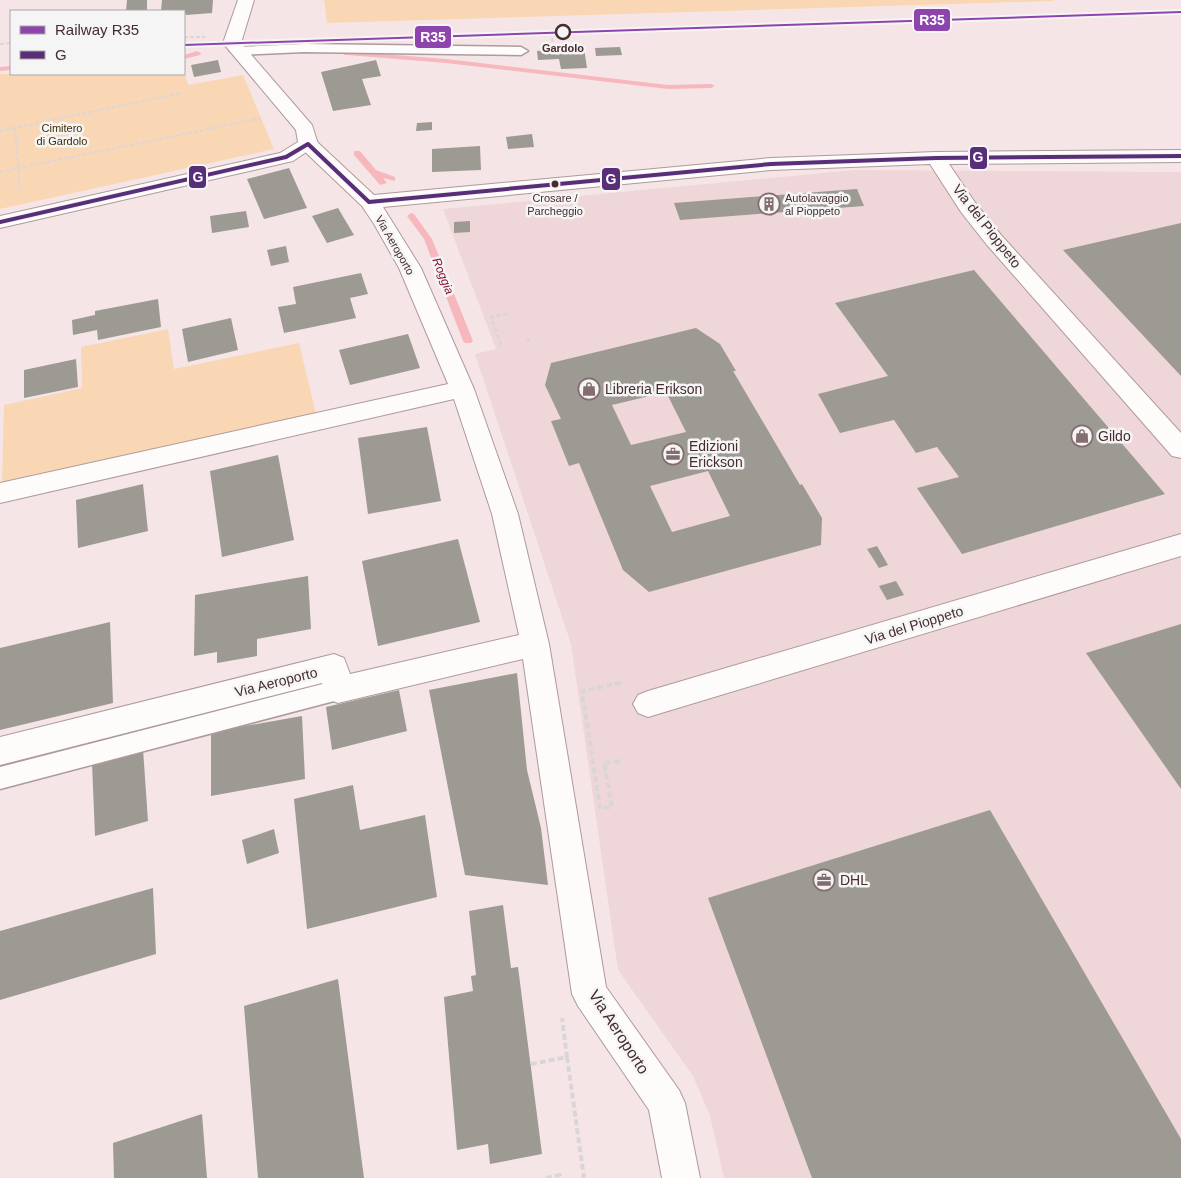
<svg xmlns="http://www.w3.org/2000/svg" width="1181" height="1178" font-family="Helvetica,sans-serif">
	<rect width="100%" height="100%" fill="#f6e5e7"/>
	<path fill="#efd6d8" d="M855,170L1181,172V1178H724L710,1116L693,1076L618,970L571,644L475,354L496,349L443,209Z"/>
	<path fill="#fad7b4" d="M324,0H1053L1054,1L327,23Z
		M184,72L188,85L243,75L274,149L0,209V74H184Z
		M168,329L174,369L299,343L316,414L2,484L4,405L82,388L81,347Z"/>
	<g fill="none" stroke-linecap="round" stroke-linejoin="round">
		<path fill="#f7b8bd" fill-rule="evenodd" d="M197,51L201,53L200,55L184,59V55Z
			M344,51L446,59L668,85L711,84L715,86L711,88L668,89L446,63L347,55H344Z
			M11,66V70L0,71V67Z
			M354,151H360L376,170L395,177V181L383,178L387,183L380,185L354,155Z
			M411,213L414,214L432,239L473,341L471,343H465L463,341L424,239L407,216Z"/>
	</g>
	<path fill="#9c9a92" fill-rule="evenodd" d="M127,0H147V11H126Z
		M162,0H213L212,13L186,15L184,11H161Z
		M620,47L622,55L596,56L595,48Z
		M584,48L587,68L561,69L559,59L538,60L537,51Z
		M218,60L221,72L194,77L191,65Z
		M376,60L381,76L362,79L371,105L333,111L321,72Z
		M432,122V130L416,131L417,123Z
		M532,134L534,147L508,149L506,137Z
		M480,146L481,170L432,172V149Z
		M289,168L307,208L264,219L247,179Z
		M857,189L864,206L680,220L674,203Z
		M338,208L354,235L327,243L312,216Z
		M246,211L249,227L212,233L210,216Z
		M470,221V232L454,233V222Z
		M1181,223V376L1063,250Z
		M286,246L289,262L271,266L267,250Z
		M974,270L1165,494L962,554L917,488L959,477L937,447L916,453L894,420L840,433L818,394L888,376L835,303Z
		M361,273L368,294L350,298L356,318L284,333L278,307L296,304L293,287Z
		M158,299L161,327L98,340L97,330L73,335L72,320L95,315V311Z
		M231,318L238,350L188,362L182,329Z
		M696,328L720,344L736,371H733L800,485L802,484L822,518L821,545L649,592L623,570L579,463L569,466L551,421L561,419L545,385L551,363ZM666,392L686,432L631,445L612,405ZM708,471L730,516L672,532L650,486Z
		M408,334L420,368L350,385L339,350Z
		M76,359L78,387L24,398V370Z
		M427,427L441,501L368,514L358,438Z
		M278,455L294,540L222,557L210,471Z
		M143,484L148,531L78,548L76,500Z
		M458,539L480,622L378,646L362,561Z
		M877,546L888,565L879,568L867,549Z
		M308,576L311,629L257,639V656L217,663V652L194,656L195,595Z
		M896,581L904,595L887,600L879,586Z
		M110,622L113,703L0,730V648Z
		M1181,624V789L1086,653Z
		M517,673L527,770L541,828L548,885L465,875L429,690Z
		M399,690L407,731L332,750L326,707Z
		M302,716L305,779L211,796V732Z
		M143,749L148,821L95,836L92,763Z
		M353,785L360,830L425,815L437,897L307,929L294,799Z
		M990,810L1181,1139V1178H812L708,898Z
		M274,829L279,853L247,864L242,840Z
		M153,888L156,954L0,1000V931Z
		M503,905L511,968L518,967L542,1154L490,1164L488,1144L457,1150L444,997L473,991L471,976L476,975L469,911Z
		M338,979L364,1178H258L244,1006Z
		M202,1114L207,1178H114L113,1143Z"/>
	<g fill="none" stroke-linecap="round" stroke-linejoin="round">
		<g stroke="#ad9a9c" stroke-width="3">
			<path id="service" d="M304,44L521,47L528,51L521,55L304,52L237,55L230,51L237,47Z
				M338,680L346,683L349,690L346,697L338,700L0,789V767Z"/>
		</g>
		<g stroke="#ad9a9c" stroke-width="2">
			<path id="minor" d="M308,138L315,140L374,195L771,158L936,152L1181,150V162L949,164L976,204L1001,235L1181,433V458L1172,456L987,245L961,212L930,164L771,170L383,207L421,268L474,389L518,514L549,644L606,987L679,1090L685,1103L700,1178H662L649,1110L578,1006L572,994L523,659L338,703L328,699L322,683L0,765V737L334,654L344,658L350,674L519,635L492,514L454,399L0,503V483L448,384L399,268L374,224L362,206L301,148L298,144L301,140Z
				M1181,534V556L648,717L638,713L633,704L638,695L648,691Z"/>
		</g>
		<g stroke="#ad9a9c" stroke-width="2">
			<path id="tertiary" d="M238,0H254L241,43L312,125L318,144L293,161L0,228V216L280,153L298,142L296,130L223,43Z"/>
		</g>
		<path stroke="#dbd6d6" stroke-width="2" stroke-dasharray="4 2" stroke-linecap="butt" d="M184,37H205
			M552,38L553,45
			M0,44L11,43
			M15,127L20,192
			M0,131L181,93
			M0,172L261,118"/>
		<path stroke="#dbd6d6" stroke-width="3" stroke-dasharray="4.5 2.5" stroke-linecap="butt" d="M528,338L529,342
			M501,345L491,317L508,314"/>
		<path stroke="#dbd6d6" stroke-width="4" stroke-dasharray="6 3" stroke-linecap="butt" d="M620,761L604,763L612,807L600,808L582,691L624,682
			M567,1057L584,1178
			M531,1064L567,1057L562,1018
			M546,1178L560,1175V1178"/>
		<use href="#service" fill="#fefbfb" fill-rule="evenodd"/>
		<use href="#minor" fill="#fefbfb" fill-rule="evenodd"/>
		<use href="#tertiary" fill="#fefbfb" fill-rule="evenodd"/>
		<g stroke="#f5f5f5" stroke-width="6">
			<path id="bus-1" d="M0,222L286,157L308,144L369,202L771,164L936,158L1181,156"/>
		</g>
		<use href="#bus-1" stroke="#582e79" stroke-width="4"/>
		<g stroke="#f5f5f5" stroke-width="4">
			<path id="rail-1" d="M1181,11V13L184,46V44Z"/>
		</g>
		<use href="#rail-1" fill="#8e44ad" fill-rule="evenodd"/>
	</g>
	<defs>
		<g id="building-ring" transform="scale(1.125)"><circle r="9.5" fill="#f5f5f5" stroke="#846d6f" stroke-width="1.5"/><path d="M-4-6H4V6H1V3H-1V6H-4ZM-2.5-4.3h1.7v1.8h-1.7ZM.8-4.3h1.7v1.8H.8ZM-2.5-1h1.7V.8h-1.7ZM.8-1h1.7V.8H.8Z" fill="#846d6f"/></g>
		<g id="shop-ring" transform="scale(1.125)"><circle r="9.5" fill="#f5f5f5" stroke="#846d6f" stroke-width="1.5"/><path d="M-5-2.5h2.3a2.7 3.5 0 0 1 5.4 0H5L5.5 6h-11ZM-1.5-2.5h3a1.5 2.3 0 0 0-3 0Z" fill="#846d6f"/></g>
		<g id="office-ring" transform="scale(1.125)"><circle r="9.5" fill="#f5f5f5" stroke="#846d6f" stroke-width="1.5"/><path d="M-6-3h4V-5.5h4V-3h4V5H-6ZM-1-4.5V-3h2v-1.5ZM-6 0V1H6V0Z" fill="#846d6f"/></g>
	</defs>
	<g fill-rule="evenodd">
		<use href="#building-ring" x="769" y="204"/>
		<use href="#shop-ring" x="589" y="389"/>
		<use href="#shop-ring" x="1082" y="436"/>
		<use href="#office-ring" x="673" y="454"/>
		<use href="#office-ring" x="824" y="880"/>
	</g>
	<circle fill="#f5f5f5" stroke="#472c2f" stroke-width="2.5" cx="563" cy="32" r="7"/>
	<circle fill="#472c2f" stroke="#f5f5f5" stroke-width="2" cx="555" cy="184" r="4.5"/>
	<g text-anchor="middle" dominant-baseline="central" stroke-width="5" stroke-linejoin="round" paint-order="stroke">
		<g font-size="11" font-weight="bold" fill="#472c2f" stroke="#f5f5f5">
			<text x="563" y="48">Gardolo</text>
		</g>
		<g font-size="11" fill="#422a03" stroke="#f5f5f5">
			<text x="62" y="128">Cimitero<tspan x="62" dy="13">di Gardolo</tspan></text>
		</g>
		<g font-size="11" fill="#472c2f" stroke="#f5f5f5">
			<text x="555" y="198">Crosare /<tspan x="555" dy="13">Parcheggio</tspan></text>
		</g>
		<g font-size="11" fill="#472c2f" stroke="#f5f5f5" text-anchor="start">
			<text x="785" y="198">Autolavaggio<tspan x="785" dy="13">al Pioppeto</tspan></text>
		</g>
		<g font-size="11" fill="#472c2f" stroke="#f5f5f5">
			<text transform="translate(395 245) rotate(60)">Via Aeroporto</text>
		</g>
		<g font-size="12" font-style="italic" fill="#8b1131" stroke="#f5f5f5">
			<text transform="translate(443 276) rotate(68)">Roggia</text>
		</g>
		<g font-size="14" fill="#472c2f" stroke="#f5f5f5">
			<text transform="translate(987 226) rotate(52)">Via del Pioppeto</text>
			<text transform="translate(914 625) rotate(-17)">Via del Pioppeto</text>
			<text transform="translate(276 682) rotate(-14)">Via Aeroporto</text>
		</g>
		<g font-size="14" fill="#472c2f" stroke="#f5f5f5" text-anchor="start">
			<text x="605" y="389">Libreria Erikson</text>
			<text x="1098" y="436">Gildo</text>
			<text x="689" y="446">Edizioni<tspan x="689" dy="16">Erickson</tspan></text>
			<text x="840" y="880">DHL</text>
		</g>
		<g font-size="16" fill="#472c2f" stroke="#f5f5f5">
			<text transform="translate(619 1032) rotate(57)">Via Aeroporto</text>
		</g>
	</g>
	<g stroke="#f5f5f5" stroke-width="2">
		<rect x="913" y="8" width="38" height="24" rx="5" fill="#8e44ad"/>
		<rect x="414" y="25" width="38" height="24" rx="5" fill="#8e44ad"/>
		<rect x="969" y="146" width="19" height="24" rx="5" fill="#582e79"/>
		<rect x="188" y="165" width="19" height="24" rx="5" fill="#582e79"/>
		<rect x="601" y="167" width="20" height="24" rx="5" fill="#582e79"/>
	</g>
	<g font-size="14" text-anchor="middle" font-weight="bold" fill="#fff">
		<text x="932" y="25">R35</text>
		<text x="433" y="42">R35</text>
		<text x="978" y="162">G</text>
		<text x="198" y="182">G</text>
		<text x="611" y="184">G</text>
	</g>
	<rect x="10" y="10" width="175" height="65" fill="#f5f5f5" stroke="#afa5a6"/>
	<rect x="20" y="26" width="25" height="8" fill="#8e44ad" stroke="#afa5a6"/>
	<text x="55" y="35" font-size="15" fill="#472c2f">Railway R35</text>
	<rect x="20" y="51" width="25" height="8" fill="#582e79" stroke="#afa5a6"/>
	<text x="55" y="60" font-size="15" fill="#472c2f">G</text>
</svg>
